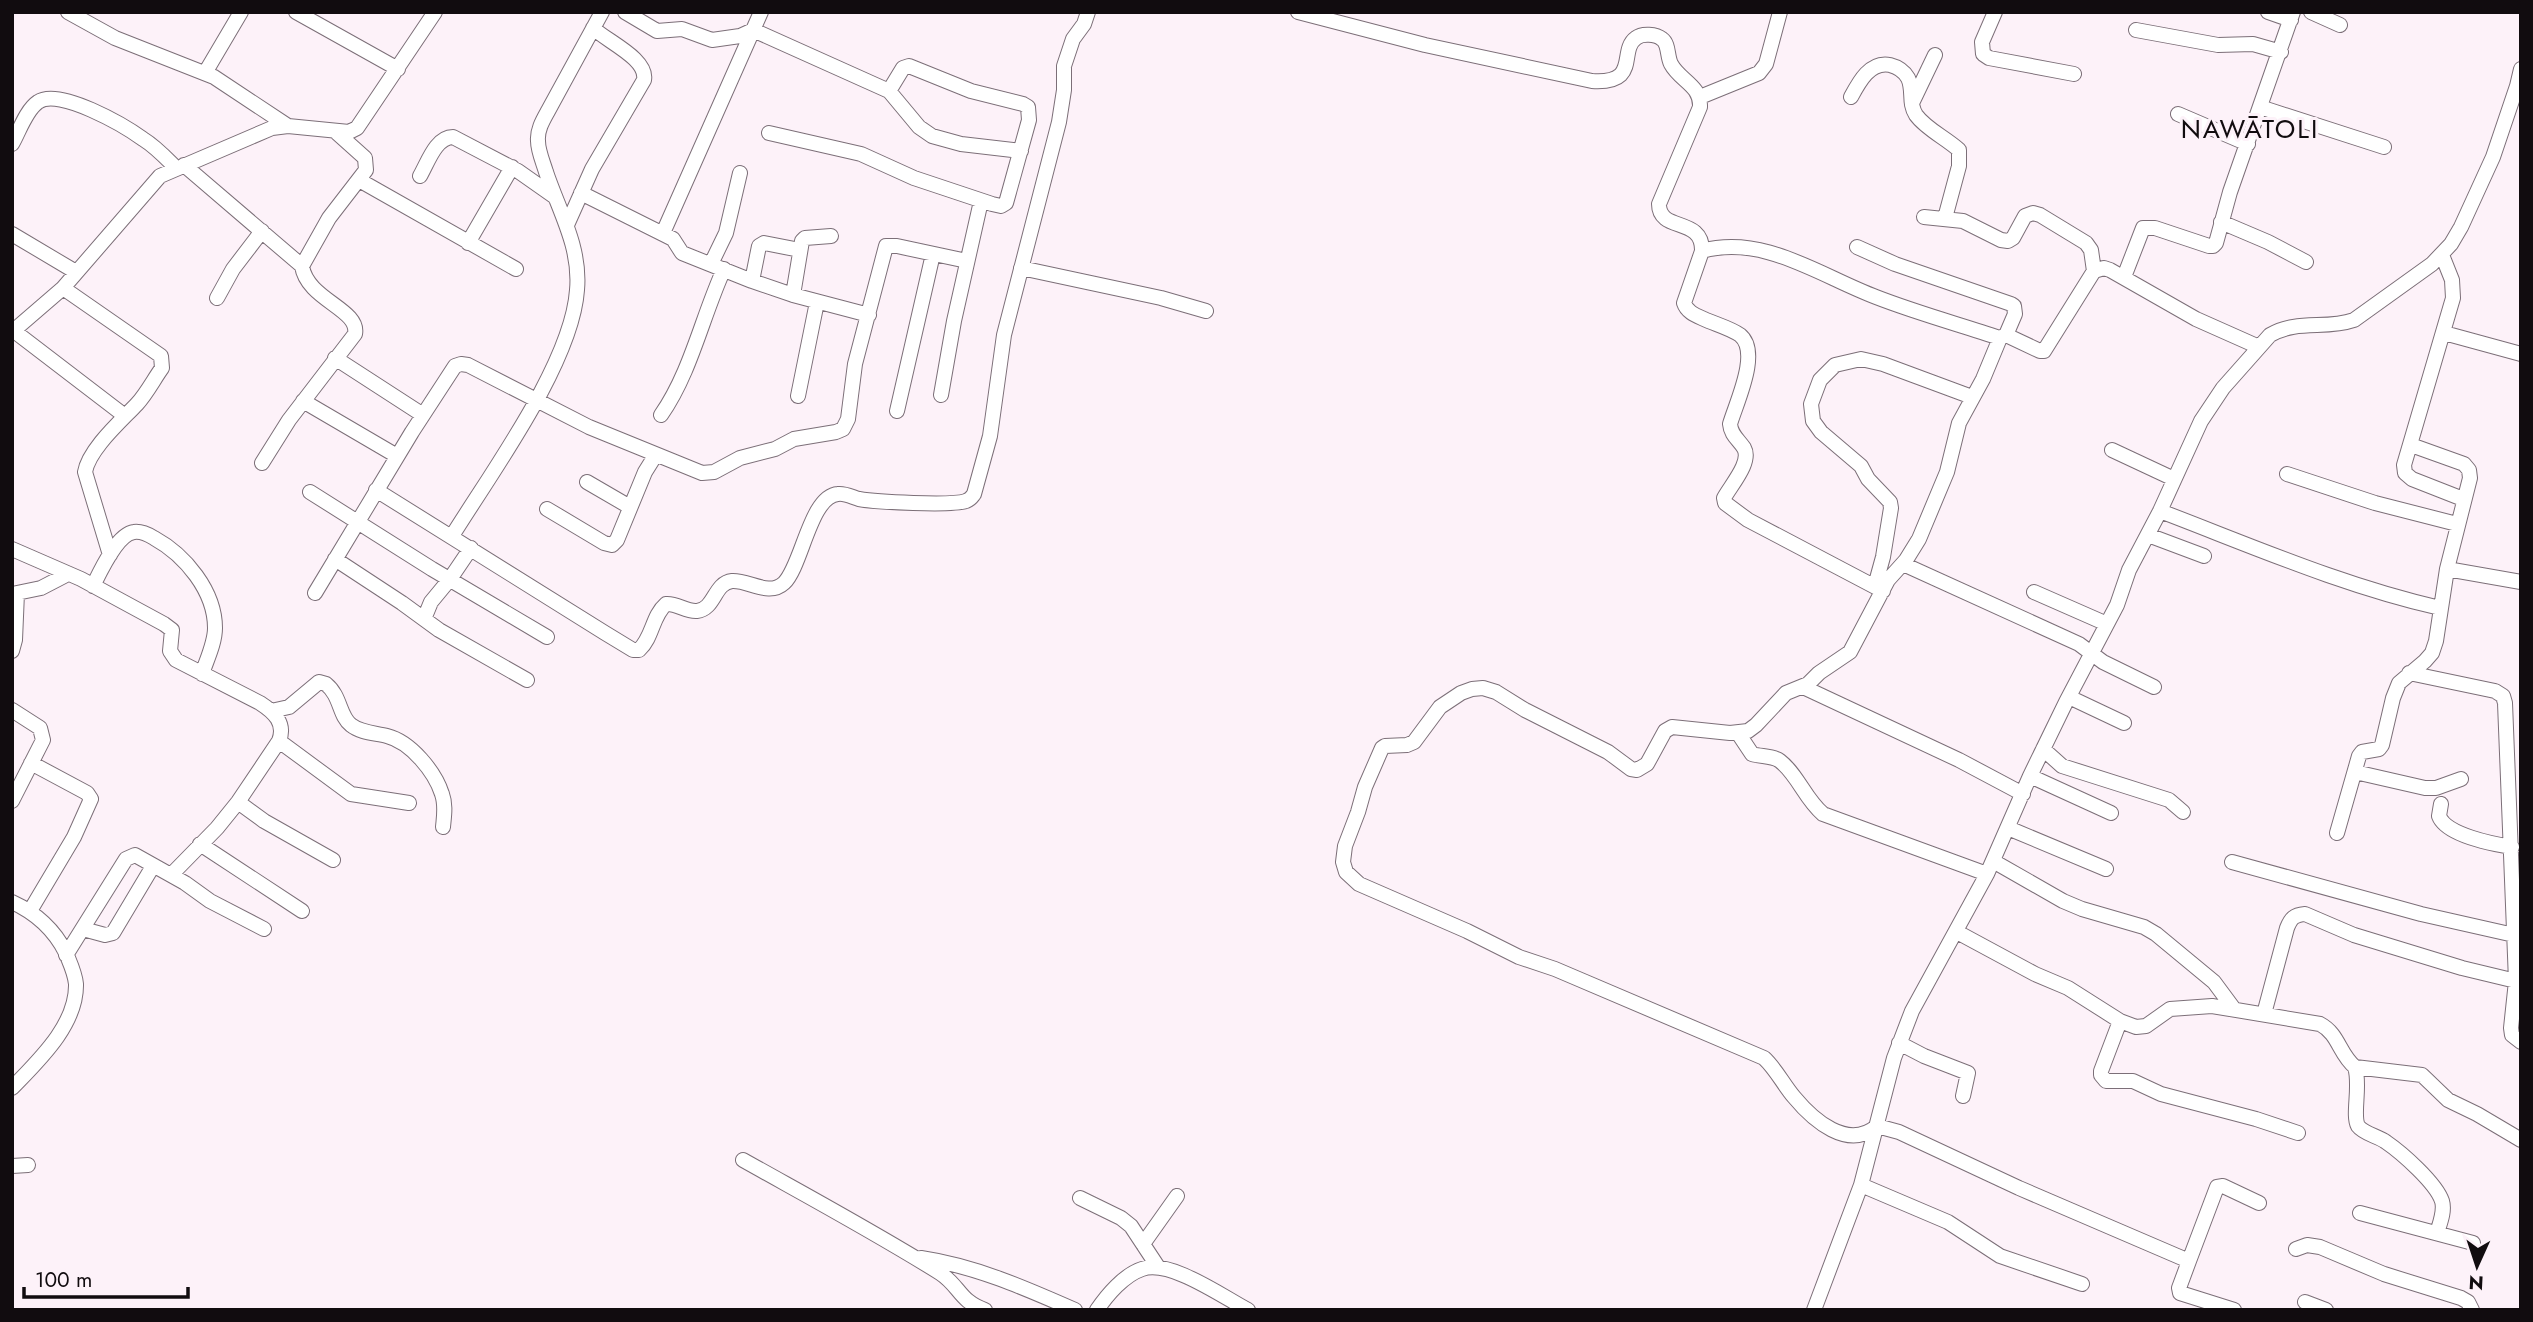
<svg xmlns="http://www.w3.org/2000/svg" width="2533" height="1322" font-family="Jost,sans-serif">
	<rect width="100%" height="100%" fill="#fdf2f9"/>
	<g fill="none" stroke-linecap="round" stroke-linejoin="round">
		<g stroke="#7c6f78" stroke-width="16">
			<path id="minor" d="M68,12L115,38L214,77L288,126
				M296,12L398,69
				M625,12L657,31L682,29L712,40L740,36L753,30L889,91L919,127L932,136L961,144L1021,151
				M1298,12L1425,45L1592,81C1641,84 1618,51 1636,38C1642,33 1656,34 1662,39C1669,44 1667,56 1671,64C1680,81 1701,85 1700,107L1659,204C1659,233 1703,216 1702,251L1684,303C1687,312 1695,315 1704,319C1715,324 1730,328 1740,335C1761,352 1736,403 1730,424C1731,435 1738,439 1744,448C1752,462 1731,485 1724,498L1725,503L1748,520L1883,591
				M1995,12L1982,42L1983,54L1989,58L2074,74
				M2268,12L2291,20
				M2311,12L2340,25
				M2136,30L2218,45L2253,44L2281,52
				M205,73L241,12
				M1700,97L1759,73L1766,64L1780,12
				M1851,97C1859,82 1870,61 1890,65C1898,67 1904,71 1908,78C1914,90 1908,103 1916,115C1926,129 1946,138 1959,150V166L1945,218
				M1913,101L1935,55
				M2260,107L2384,147
				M2178,114L2248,144
				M769,133L861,154L914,178L992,204L1001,206L1006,203L1029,120L1028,107L1023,104L971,91L909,66L903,68L889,91
				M12,144C19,132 26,110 38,102C59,87 125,126 143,139C156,147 166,158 176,168
				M184,165L302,266
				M420,176C428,162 436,137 453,137L518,171L555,197
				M359,180L516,269
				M581,193L673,239L682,253L752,281L793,295L869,315
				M1924,217L1963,221L2001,240L2008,241L2013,238L2025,216L2033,213L2040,215L2086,243L2091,250L2094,271
				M2221,222L2268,242L2306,262
				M567,225L592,169L644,80C648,59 608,42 593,28
				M663,233L761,12
				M12,234L76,272
				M468,243L512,167
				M1857,247L1895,264L2011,304L2014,306L2015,314L2006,335
				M1702,251C1764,234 1820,276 1876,297C1917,313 1958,324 2000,338
				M2442,255L2452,280L2453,298L2404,465L2405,473L2412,479L2463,499
				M711,264L726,233L740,173
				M1021,268L1161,298L1206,311
				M2124,277L2143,228H2155L2209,246H2213L2216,243L2230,192L2293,12
				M752,281L759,246L764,243L800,250
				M63,288L161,356L162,368C154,379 147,393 137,404C121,421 89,449 85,472L110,555
				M793,295L802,241L805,238L831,236
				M217,298L233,269L262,231
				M14,331L125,416
				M12,332L63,288L160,176L272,128L288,126L349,132L357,128L435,12
				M2444,333L2521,354
				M335,358L423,415
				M941,395L954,321L981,201
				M798,396L817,302
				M303,401L397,456
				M897,411L933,254
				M661,415C691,372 702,317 724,269
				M2112,450L2174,479
				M262,463L289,420L355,334C360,309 307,300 302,266L329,218L366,170L365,158L336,132
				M2287,474L2375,503L2457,524
				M587,482L630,507
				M376,490L605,633L633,650H639C653,637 652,616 666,604C677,603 686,612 697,611C715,609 714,583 732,581C749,580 769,597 784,583C802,566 810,496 838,494C845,493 852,497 859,499C876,502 951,506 966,501C971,499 971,498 974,494L990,436L1004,335L1059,122L1064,90V66L1073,39L1084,24L1088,12
				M310,492L432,569L547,637
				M547,509L604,543L612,545L617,540L645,472L655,456
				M2160,511C2252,546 2343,586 2440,608
				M2148,535L2204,556
				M452,536C491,473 572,363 577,290C581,247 559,211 546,172C543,162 538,151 538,141C537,130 543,120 548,111L602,12
				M12,549L81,579L164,624L172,630L170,651L176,660L260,703C274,712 286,723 279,741L238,802L217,828L171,875
				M335,559L402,603L439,630L527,680
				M1903,564L2079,644L2103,662L2154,687
				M2447,569L2521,582
				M93,586C100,572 117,534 134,532C141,531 149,535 154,538C185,555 215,591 215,628C215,643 207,659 202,674
				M1875,586L1883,557L1891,508L1890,502L1868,479L1861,466L1821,432L1813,421L1811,404L1820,380L1835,365L1861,359L1883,364L1972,397
				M2034,592L2107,624
				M315,593L412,432L455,366L461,364L468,365L589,427L702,473L714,472L740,458L775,449L794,439L836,432L843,429L848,419L855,364L886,246H897L967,261
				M12,594L41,588L68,574
				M424,619L431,602L450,579L471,548
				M12,651L15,640L17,593
				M2409,673L2495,691L2503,696L2505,703L2516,981L2511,1028L2512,1035L2521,1042
				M1803,687L1959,760L2023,794
				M2069,697L2124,723
				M12,710L40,728L43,740L12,801
				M271,711L289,707L319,682L326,684C341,696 339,716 351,725C361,733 376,733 387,736C411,742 435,772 442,794C446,805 444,816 443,827
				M1738,733L1752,754C1761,757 1772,755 1780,761C1798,775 1805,799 1823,814L1987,874
				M279,741L351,794L409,803
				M2043,749L2062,766L2169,800L2183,812
				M2355,772L2425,788H2436L2461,779
				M2030,776L2111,813
				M238,802L264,821L333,860
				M2441,804L2439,816C2446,835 2493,844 2512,847
				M2008,828L2106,869
				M2337,833L2359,756L2362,752L2379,749L2382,745L2393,698L2399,683L2425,661L2432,653L2436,641L2447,569L2470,478L2469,470L2464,464L2411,445
				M200,844L302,911
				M1993,861L2063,901L2082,909L2144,927L2156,934L2214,982L2234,1009
				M2232,862L2421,914L2514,935
				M12,902C36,913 54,929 66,953C70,963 75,973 76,984C77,1025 38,1061 12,1088
				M30,911L74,837L91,799L87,793L31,763
				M83,929L105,935L113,933L153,866
				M1957,932L2035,974L2068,988L2120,1021L2136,1027L2146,1026L2170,1009L2212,1006L2320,1024C2339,1034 2339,1054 2355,1067L2422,1075L2448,1100L2477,1114L2521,1140
				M66,955L126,859L135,855L185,883L210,901L264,929
				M2264,1014L2287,928C2291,918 2294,915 2305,914L2354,935L2462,968L2516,981
				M2120,1021L2101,1071V1075L2106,1081H2133L2161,1094L2256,1119L2298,1133
				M1899,1043L1924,1056L1968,1073L1963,1096
				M2355,1067C2361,1085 2352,1115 2358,1126C2364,1134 2378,1136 2386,1142C2402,1153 2436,1183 2442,1201C2445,1211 2440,1223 2437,1233
				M743,1160C809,1197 876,1233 940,1273C960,1286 959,1301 985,1310
				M12,1166L28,1165
				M1861,1185L1948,1222L2000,1256L2082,1284
				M1080,1198L1121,1218L1131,1226L1158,1267
				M2360,1213L2473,1243
				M1143,1244L1177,1196
				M2296,1249L2307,1245L2320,1247L2384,1274L2461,1298L2468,1302L2472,1310
				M921,1258C975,1266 1025,1288 1075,1310
				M2189,1261L2217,1187L2223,1186L2259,1203
				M2305,1302L2326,1310
				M1097,1310C1107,1295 1124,1275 1142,1269C1170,1259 1223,1297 1248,1310
				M1814,1310L1861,1185L1894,1058L1912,1011L1987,874L2030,776L2066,702L2117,605L2129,570L2160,511L2201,421L2223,388L2270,335C2298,319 2325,330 2354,320L2432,264L2451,244L2461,227L2493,157L2517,86L2521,69
				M2234,1310L2180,1293L2179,1288L2189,1261L2019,1188L1899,1132L1877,1126C1848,1151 1813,1120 1794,1097C1783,1084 1776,1069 1764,1058L1555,969L1519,957L1467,931L1359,884L1346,872L1343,862L1345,846L1358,812L1365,787L1382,748L1385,746L1407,745L1414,742L1440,707L1461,693L1472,689L1483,688L1496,692L1525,710L1608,752L1631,769L1637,770L1647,764L1665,731L1672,727L1730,733L1748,731L1756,725L1786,693L1808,684L1819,673L1850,652L1888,580L1906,560L1919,539L1947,472L1959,423L1983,379L2000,338L2006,335L2040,351H2044L2094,271L2104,268L2110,270L2196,319L2259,347"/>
		</g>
		<use href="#minor" stroke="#fff" stroke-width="14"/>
	</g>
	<g text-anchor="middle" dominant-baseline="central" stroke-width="6" stroke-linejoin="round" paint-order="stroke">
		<g font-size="26" letter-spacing="2" fill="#110c0f" stroke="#fdf2f9">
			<text x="2250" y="129">NAWĀTOLI</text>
		</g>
	</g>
	<rect width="2533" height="1322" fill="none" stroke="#110c0f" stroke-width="28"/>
	<g transform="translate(2477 1266) rotate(183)" stroke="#fdf2f9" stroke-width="5" paint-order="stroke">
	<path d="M0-5L12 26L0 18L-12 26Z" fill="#110c0f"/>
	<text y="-10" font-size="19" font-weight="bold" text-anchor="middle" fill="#110c0f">N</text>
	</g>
	<path d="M24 1287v10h164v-10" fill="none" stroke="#110c0f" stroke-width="3.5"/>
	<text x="35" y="1287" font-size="21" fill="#110c0f" stroke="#fdf2f9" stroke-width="5" paint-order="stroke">100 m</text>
</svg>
